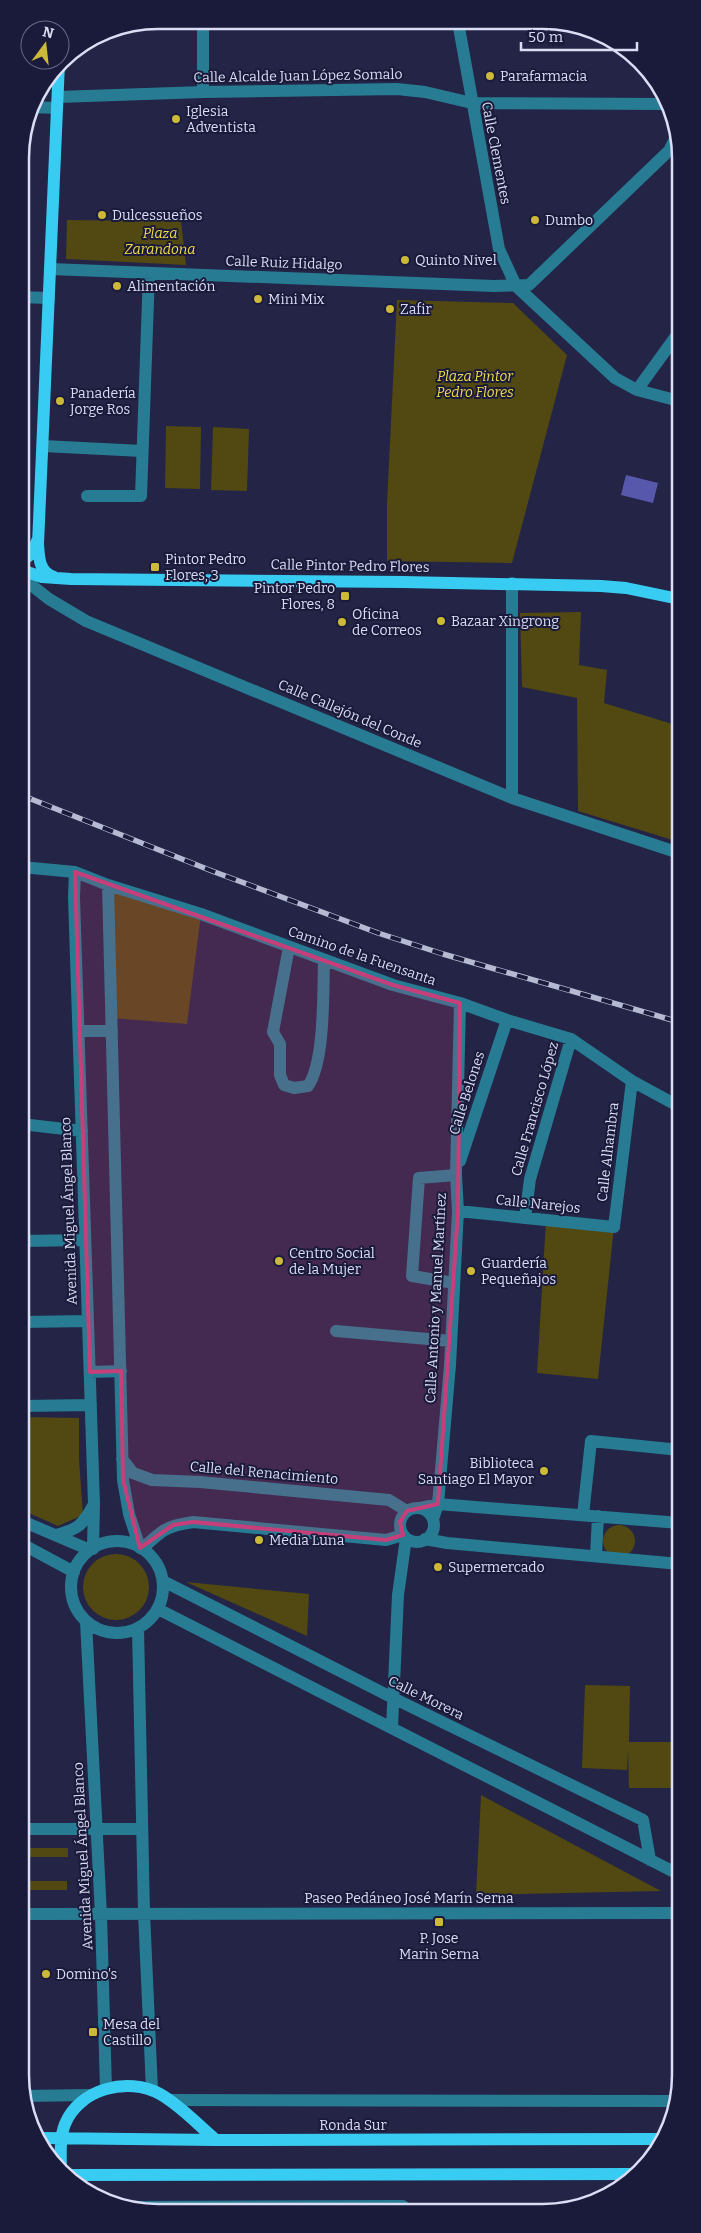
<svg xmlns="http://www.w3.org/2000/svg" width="701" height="2233" font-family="Bitter,serif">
	<rect width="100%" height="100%" fill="#232446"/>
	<path fill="#514812" d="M180,212L186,265L66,259L67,220L147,221L150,216Z
		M397,300L513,303L567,355L512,563L387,561V503Z
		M20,306H29L28,341L21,340Z
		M21,355H26L23,434H21Z
		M166,426L201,427L200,489L165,488Z
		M213,427L249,429L247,491L211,490Z
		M581,612L579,665L607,670L604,703L679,726V842L578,811L577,698L522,687L520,613Z
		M108,885L201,914L187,1024L111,1018Z
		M546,1220L614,1227L598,1379L537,1373Z
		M22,1417L79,1418V1459L83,1515L58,1526L22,1510Z
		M603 1541a16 16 0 1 1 32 0a16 16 0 1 1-32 0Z
		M83 1587a33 33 0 1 1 66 0a33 33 0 1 1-66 0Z
		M186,1582L309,1594L307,1636Z
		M585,1685L630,1686L629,1742H680V1788H629L628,1751L627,1770L582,1768Z
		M481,1795L661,1891L476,1895Z
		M22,1848H68V1857H22Z
		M22,1881H67V1890H22Z"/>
	<path fill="#5758ac" d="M626,475L658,483L653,503L621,495Z"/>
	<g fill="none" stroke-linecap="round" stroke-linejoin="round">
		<path stroke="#277c93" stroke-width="12" d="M458,22L499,249L516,286L615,378L637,390L679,401
			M203,92V20
			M58,97L203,92L397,89L425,92L472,103L664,104
			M30,107L57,108
			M670,149L676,137V127
			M50,269L494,286L529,285L678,142
			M20,297L49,298
			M637,390L679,332
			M43,446L142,451
			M87,496H141L149,273
			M21,577L49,599L86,621L512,798L679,853
			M512,798V583
			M21,867L75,872L108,885L201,914L393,985L460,1003L507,1020L571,1039L632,1081L680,1107
			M75,872L74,897L94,1504L93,1549
			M108,885L123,1480L129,1514L140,1548
			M289,947L273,1032L280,1044V1075L284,1085L294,1088L308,1086C325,1062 323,992 324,961
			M79,1031H112
			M21,1124L82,1131
			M460,1161L507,1020
			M458,1211L614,1227L632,1081
			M525,1218L530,1179L571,1039
			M22,1241L85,1240
			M454,1283L412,1276L419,1178L456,1175
			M22,1322L88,1321
			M336,1331L451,1341
			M90,1372L121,1371
			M22,1406L91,1405
			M677,1450L680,1419
			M122,1459L133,1473L152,1480L200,1482L389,1500L407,1511
			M419,1508L438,1504L680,1523
			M400 1525a17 17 0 1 1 34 0a17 17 0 1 1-34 0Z
			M583,1515L591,1441L680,1450
			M433,1519L438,1504L450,1365L458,1211L456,1175L460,1003
			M22,1521L90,1550
			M56,1535C78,1529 82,1526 93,1506
			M425,1539L447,1543L680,1564
			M71 1587a46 46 0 1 1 92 0a46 46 0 1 1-92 0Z
			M22,1544L74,1572
			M142,1549C162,1530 166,1526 193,1522L386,1540L403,1535
			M596,1556L598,1516
			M163,1581L393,1698L643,1820L650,1860
			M158,1609L680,1875
			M86,1621L101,1915L106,2089
			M138,1628L144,1913L152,2090
			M392,1728L398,1595L406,1538
			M22,1829H142
			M22,1914L681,1913
			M23,2096L91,2095
			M169,2100L677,2101
			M124,2207L403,2206V2210"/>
		<path stroke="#38ccf3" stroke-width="12" d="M21,562L32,553L37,541
			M21,570L42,577L71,579L403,582L601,586L626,588L679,599
			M54,577C39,572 39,558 38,544L59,63
			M42,2138L216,2140L664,2139
			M61,2173C61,2158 59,2139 65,2124C79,2089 128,2076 160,2094C180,2105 198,2125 216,2140
			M64,2175L638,2174"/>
		<g stroke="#b6b9d2" stroke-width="5.5">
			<path id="rail" d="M21,795L212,871L378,933L443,954L679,1022"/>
		</g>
		<use href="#rail" stroke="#1a1a3b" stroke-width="4" stroke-dasharray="11" stroke-linecap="butt"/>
	</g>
	<path fill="#c73f7a" fill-opacity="0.2" stroke="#c73f7a" stroke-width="4" stroke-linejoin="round" d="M75,872L393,985L460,1003L458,1211L438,1504L407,1511L400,1522L403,1535L386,1540L193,1522L173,1525L140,1548L123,1480L121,1371L90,1372Z"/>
	<g fill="#cdb938" stroke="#1a1a3b" stroke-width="2">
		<circle cx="490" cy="76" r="5"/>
		<circle cx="176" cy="119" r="5"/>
		<circle cx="102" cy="215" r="5"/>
		<circle cx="535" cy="220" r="5"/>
		<circle cx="405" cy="260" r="5"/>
		<circle cx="117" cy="286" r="5"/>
		<circle cx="258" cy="299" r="5"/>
		<circle cx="390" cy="309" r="5"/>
		<circle cx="60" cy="401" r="5"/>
		<rect x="150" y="562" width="10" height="10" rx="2.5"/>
		<rect x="340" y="591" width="10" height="10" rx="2.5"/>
		<circle cx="441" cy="621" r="5"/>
		<circle cx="342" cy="622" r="5"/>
		<circle cx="279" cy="1261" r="5"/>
		<circle cx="471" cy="1271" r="5"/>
		<circle cx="544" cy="1471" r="5"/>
		<circle cx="259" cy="1540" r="5"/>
		<circle cx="438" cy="1567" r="5"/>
		<rect x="434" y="1917" width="10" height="10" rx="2.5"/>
		<circle cx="46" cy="1974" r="5"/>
		<rect x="88" y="2027" width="10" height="10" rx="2.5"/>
	</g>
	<g text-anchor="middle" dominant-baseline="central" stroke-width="4" stroke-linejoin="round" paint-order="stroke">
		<g font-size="14" fill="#daddf4" stroke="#1a1a3b">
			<text transform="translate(298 76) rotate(-1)">Calle Alcalde Juan López Somalo</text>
			<text transform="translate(496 153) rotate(79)">Calle Clementes</text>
			<text transform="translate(284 263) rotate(2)">Calle Ruiz Hidalgo</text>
			<text transform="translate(350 566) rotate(1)">Calle Pintor Pedro Flores</text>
			<text transform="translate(350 714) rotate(23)">Calle Callejón del Conde</text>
			<text transform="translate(362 956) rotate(19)">Camino de la Fuensanta</text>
			<text transform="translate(467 1093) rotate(-72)">Calle Belones</text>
			<text transform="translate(535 1109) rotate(-74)">Calle Francisco López</text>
			<text transform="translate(608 1152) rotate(-83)">Calle Alhambra</text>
			<text transform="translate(538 1204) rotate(6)">Calle Narejos</text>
			<text transform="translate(69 1211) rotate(-92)">Avenida Miguel Ángel Blanco</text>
			<text transform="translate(436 1298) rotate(-87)">Calle Antonio y Manuel Martínez</text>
			<text transform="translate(264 1473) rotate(5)">Calle del Renacimiento</text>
			<text transform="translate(426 1698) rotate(26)">Calle Morera</text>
			<text transform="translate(83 1856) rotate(-93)">Avenida Miguel Ángel Blanco</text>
			<text x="409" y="1898">Paseo Pedáneo José Marín Serna</text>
			<text x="353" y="2125">Ronda Sur</text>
		</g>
		<g font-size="14" fill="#daddf4" stroke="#1a1a3b" text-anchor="start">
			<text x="500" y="76">Parafarmacia</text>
			<text x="186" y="111">Iglesia<tspan x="186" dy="16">Adventista</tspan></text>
			<text x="112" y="215">Dulcessueños</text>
			<text x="545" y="220">Dumbo</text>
			<text x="415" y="260">Quinto Nivel</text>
			<text x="127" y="286">Alimentación</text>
			<text x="268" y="299">Mini Mix</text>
			<text x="400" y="309">Zafir</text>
			<text x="70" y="393">Panadería<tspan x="70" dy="16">Jorge Ros</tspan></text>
			<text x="165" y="559">Pintor Pedro<tspan x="165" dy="16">Flores, 3</tspan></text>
			<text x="335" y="588" text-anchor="end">Pintor Pedro<tspan x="335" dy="16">Flores, 8</tspan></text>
			<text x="352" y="614">Oficina<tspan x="352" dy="16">de Correos</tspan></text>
			<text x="451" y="621">Bazaar Xingrong</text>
			<text x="289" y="1253">Centro Social<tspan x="289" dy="16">de la Mujer</tspan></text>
			<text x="481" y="1263">Guardería<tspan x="481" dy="16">Pequeñajos</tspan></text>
			<text x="534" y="1463" text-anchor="end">Biblioteca<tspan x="534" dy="16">Santiago El Mayor</tspan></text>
			<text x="269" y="1540">Media Luna</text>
			<text x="448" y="1567">Supermercado</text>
			<text x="439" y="1938" text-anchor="middle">P. Jose<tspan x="439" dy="16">Marin Serna</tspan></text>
			<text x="56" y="1974">Domino's</text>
			<text x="103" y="2024">Mesa del<tspan x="103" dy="16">Castillo</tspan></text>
		</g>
		<g font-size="14" font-style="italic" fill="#f2db47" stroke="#1a1a3b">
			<text x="160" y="233">Plaza<tspan x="160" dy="16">Zarandona</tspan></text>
			<text x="475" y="376">Plaza Pintor<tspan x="475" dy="16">Pedro Flores</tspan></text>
		</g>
	</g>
	<path d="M0 0H701V2233H0ZM158 29H543A129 129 0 0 1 672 158V2075A129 129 0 0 1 543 2204H158A129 129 0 0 1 29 2075V158A129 129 0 0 1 158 29Z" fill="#1a1a3b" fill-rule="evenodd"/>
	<path fill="none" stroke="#daddf4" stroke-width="2.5" d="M158 29H543A129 129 0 0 1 672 158V2075A129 129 0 0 1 543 2204H158A129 129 0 0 1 29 2075V158A129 129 0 0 1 158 29Z"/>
	<g transform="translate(45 45) rotate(15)"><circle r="24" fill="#1a1a3b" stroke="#676885"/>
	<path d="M0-4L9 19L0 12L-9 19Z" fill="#cdb938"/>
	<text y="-8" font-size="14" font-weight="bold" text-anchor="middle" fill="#daddf4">N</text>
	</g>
	<path d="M521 42v8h116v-8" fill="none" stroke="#daddf4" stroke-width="2.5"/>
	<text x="528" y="42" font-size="15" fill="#daddf4" stroke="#1a1a3b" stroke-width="4" paint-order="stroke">50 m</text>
</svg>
